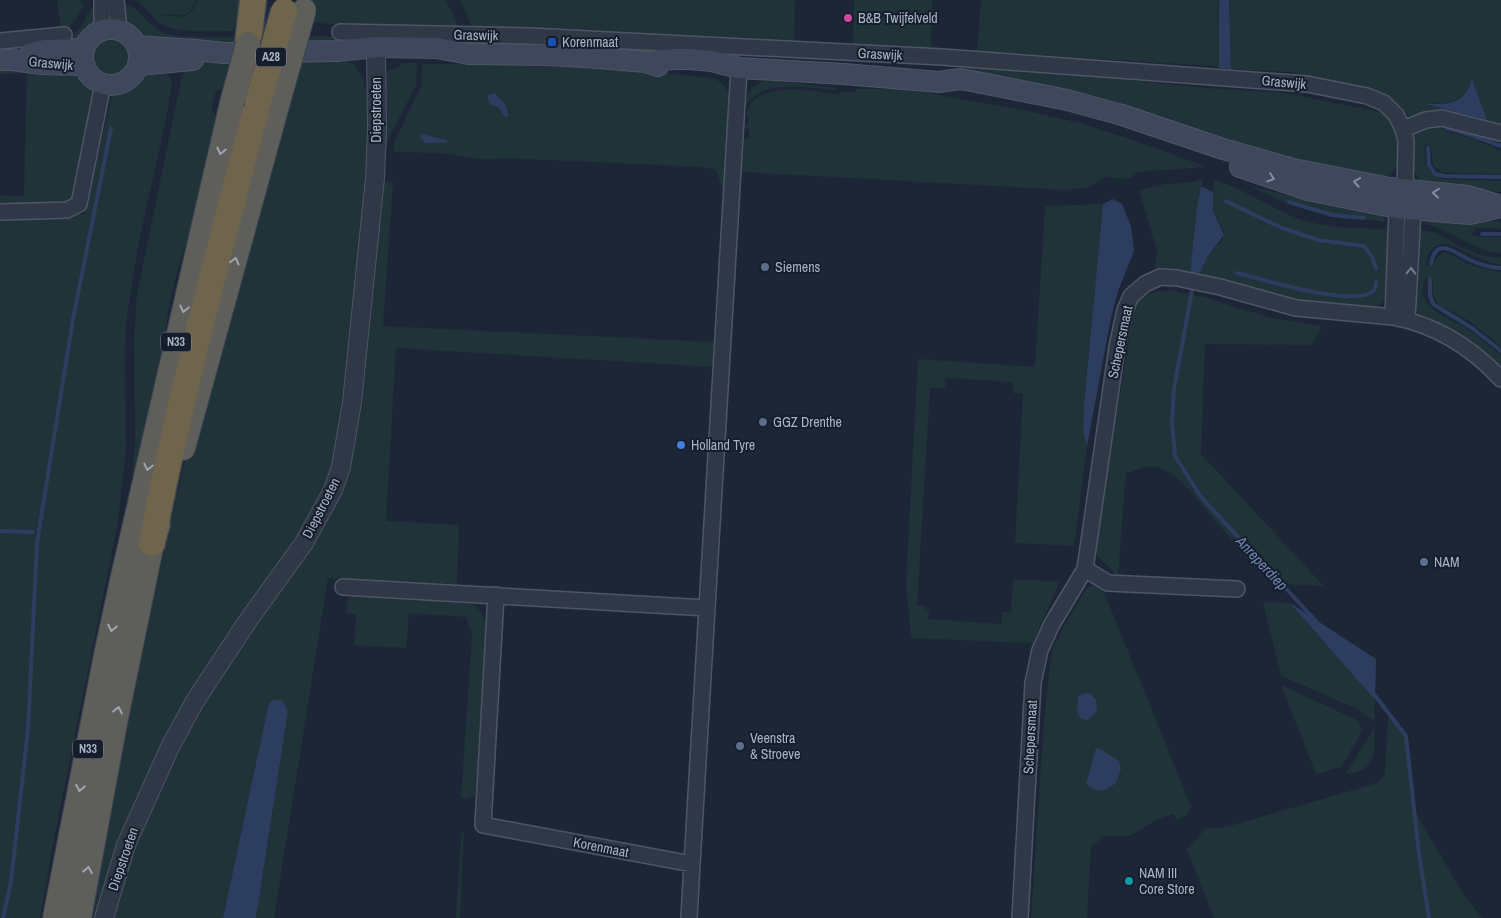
<svg xmlns="http://www.w3.org/2000/svg" width="1501" height="918" font-family="'Archivo Narrow',sans-serif">
	<rect width="100%" height="100%" fill="#1d2637"/>
	<path fill="#1f3338" d="M57,0H80L84,5C78,15 73,28 61,31Z
		M135,0H196L191,10L185,15L157,14C177,17 190,22 198,0H244L240,6L233,31C214,31 174,34 158,22C150,15 145,5 135,0Z
		M312,0H446L459,28L308,23Z
		M460,0H795L794,43L473,30Z
		M854,0H932L931,50L853,46Z
		M981,0H1218L1219,68L1214,66L977,52Z
		M1229,0H1501V124L1487,120L1472,80C1461,105 1452,102 1428,104L1444,109L1423,113L1413,118C1401,112 1393,101 1382,93L1289,72L1231,69Z
		M122,5C144,6 147,31 171,35C235,42 300,30 363,40L227,47L141,39L125,22Z
		M93,6H97L95,24L75,44L0,51V46L71,38L80,28Z
		M93 56a18 18 0 1 1 36 0a18 18 0 1 1-36 0Z
		M339,58L353,64L363,78L369,106L371,141L361,246L338,432L331,466L324,492L250,609L229,638L98,918H90L124,741L156,588L191,434L290,87L216,90L211,109L218,118L192,227L180,262L172,292L166,324L165,344L135,477L132,476L135,442L134,338L137,294L182,76L186,69L202,60Z
		M504,61L626,69L712,78C723,82 727,87 730,98L724,193L716,170L704,167L502,158C484,161 473,158 455,155C435,152 415,153 395,152L393,147L394,142L422,85V64H470Z
		M404,63H417L416,85L388,140L387,149L385,152L383,80L387,72Z
		M959,63L1218,89L1279,92L1380,112L1388,118L1394,130L1398,142L1399,156L1396,167L1389,175L1381,179L1370,181L977,78Z
		M0,66L80,72L87,80L93,94L75,198L64,204L0,205V195L23,196L24,192L27,73L0,74Z
		M156,68C164,72 171,74 172,84L165,124L138,246L126,322L125,363L126,448L118,523L56,828L40,918H0V219L85,214L112,95C126,86 140,75 156,68Z
		M767,80L836,88V90C806,89 763,77 745,107H744C745,93 753,83 767,81Z
		M856,89H907L1033,112L1083,124L1136,141L1207,167L1138,172L1129,179L1104,177L1089,187L1066,190L742,172L744,139H749V129L744,128V125L748,124L749,116H746C751,78 814,92 840,94L841,91L855,92Z
		M1436,122L1501,137V143L1469,131L1445,125L1444,127L1445,131L1471,138L1501,151V174L1441,172L1433,165L1431,147L1426,144L1424,147C1426,162 1426,175 1443,179L1501,181V192L1467,191L1420,181L1413,169V135L1414,133Z
		M1203,178L1197,207L1190,273L1173,270L1157,272L1155,266L1157,251L1139,190L1166,184L1193,182Z
		M380,180L393,182L383,326L714,342L713,367L396,348L386,521L459,525L457,584L328,578L274,918H256L288,711L269,703L223,918H111L133,850L163,779L220,677L334,506Z
		M1214,180C1243,188 1267,206 1294,217C1325,229 1357,228 1389,229L1388,292C1385,300 1381,305 1373,308L1297,301L1214,277L1199,274L1208,256L1223,239L1224,233L1212,208Z
		M1246,184C1288,198 1332,203 1376,210L1383,216L1385,222L1321,212L1291,205Z
		M1103,204L1084,404L1083,432L1087,446L1074,546L1015,543L1023,394L1013,393V382L946,378L945,388H930L917,606H926V610H929L928,619L1001,624L1002,612H1011L1013,580L1060,581L1033,643L911,638L906,583L918,359L1035,367L1045,206Z
		M1457,217L1501,222V229L1475,228L1472,235L1480,237H1501V253C1472,251 1452,230 1425,224L1430,220Z
		M1420,230C1440,231 1447,240 1463,248C1474,253 1488,257 1501,258V265C1482,261 1467,253 1449,244C1435,243 1427,251 1426,265L1432,266L1438,256L1446,252L1473,266L1501,272V347L1471,322L1438,304L1433,295V280L1432,278H1426C1412,307 1448,317 1466,328C1477,335 1487,344 1497,352L1501,356V370L1423,318L1418,313L1414,300Z
		M1170,290L1209,298L1228,305L1272,318L1322,326L1312,345L1205,344L1201,454L1324,586L1272,584C1252,563 1232,540 1213,518C1197,500 1183,477 1159,468C1148,464 1136,471 1126,473L1118,576L1094,553L1135,302C1145,293 1158,292 1170,290Z
		M1094,585L1102,587L1191,807L1187,815L1177,820L1173,814L1156,820L1130,836H1104L1091,847L1087,918H1031L1044,720L1050,664L1053,648L1064,626L1087,588Z
		M355,595L463,599C483,608 486,617 485,638L476,789L475,795C470,798 467,799 461,798L472,634L466,617L409,613L406,648L354,645L356,614H346C346,605 345,598 355,595Z
		M1263,602L1290,603L1375,700L1374,721L1355,708L1281,676Z
		M1281,685L1357,720L1362,728L1359,737L1341,767L1316,774Z
		M1388,715L1406,736L1412,807L1464,895L1482,918H1214L1187,849L1206,828H1216L1230,826L1377,783L1385,774Z
		M1374,728C1375,741 1377,761 1364,769C1360,773 1350,773 1345,775Z
		M464,831L460,918H456L461,834Z"/>
	<path fill="#2c3d5f" d="M1219,0H1229L1231,69L1219,68Z
		M1472,79L1487,120L1426,104C1449,104 1464,105 1472,79Z
		M490,94H496L505,104L509,116L505,117L499,108L491,105L487,97Z
		M422,134L447,140V143H425L420,137Z
		M1201,186L1213,192V211L1224,235L1208,256L1199,274L1190,273L1197,207Z
		M1113,199L1122,204L1131,226L1134,251L1118,291L1111,318L1087,446L1083,432L1084,404L1103,204Z
		M1290,603L1376,659L1375,700Z
		M1085,693L1091,694L1096,700L1097,711L1088,720L1081,719L1077,712L1078,696Z
		M274,700H282L288,711L256,918H223L268,707L269,703Z
		M1096,748L1102,750L1119,761L1121,769L1116,783L1106,790H1096L1086,784Z"/>
	<g fill="none" stroke-linecap="round" stroke-linejoin="round">
		<path stroke="#2c3d5f" stroke-width="4" d="M1447,128L1471,135L1501,146
			M1428,148L1429,165L1435,174L1444,176L1501,177
			M1226,201L1282,228L1318,240L1364,246L1372,257L1376,268
			M1289,202L1332,215L1364,218
			M1482,234H1501
			M1431,264C1436,235 1455,253 1470,260C1479,264 1491,268 1501,268
			M1237,273C1260,279 1353,307 1372,292C1375,290 1376,287 1376,282
			M1430,279V296L1433,304L1472,328L1501,351
			M1193,285L1174,389L1172,423L1175,456L1201,497L1316,621
			M0,531L33,532
			M1373,693L1406,736L1419,854L1429,918
			M3,918L11,882L28,729L37,543L73,319L111,128"/>
		<g stroke="#4e5566" stroke-width="18">
			<path id="minor" d="M102,0V30
				M116,0L119,30
				M340,32L530,36L942,57L1307,84L1367,96L1384,103L1396,115L1403,129L1406,141L1405,190L1397,208L1393,317
				M0,41L64,35
				M1403,129L1426,120L1442,118L1501,133
				M0,212L67,210L79,204L103,84
				M1407,319L1413,210L1409,200
				M1085,569L1108,583L1237,589
				M343,587L707,608L692,864L483,825L496,595
				M707,608L739,68
				M689,918L692,864
				M1020,918L1033,683L1040,650L1052,624L1085,569L1117,347L1125,310L1131,296L1145,284L1160,277L1177,278L1220,287L1296,308L1393,317C1436,325 1471,347 1501,379"/>
		</g>
		<g stroke="#4e5566" stroke-width="20">
			<path id="tertiary" d="M104,918L126,845L170,747L195,701L247,622L304,543L333,490L341,467L352,402L375,178L377,130L376,47"/>
		</g>
		<g stroke="#4e5566" stroke-width="22">
			<path id="secondary" d="M83 57a28 28 0 1 1 56 0a28 28 0 1 1-56 0Z
				M137,46L196,50L224,53L337,51L376,47L437,48L469,54L552,55L598,58L646,62L658,66
				M31,53L45,50L84,49
				M0,60C14,59 19,61 32,63C49,66 67,63 85,66
				M646,62L673,59H689L712,61L739,68L844,74L939,82L960,79L987,84L1067,100L1122,115L1223,149L1293,169L1390,188L1468,196L1501,206
				M138,65L193,60
				M1240,167L1308,190L1397,208L1470,214L1501,207"/>
		</g>
		<g stroke="#3b4252" stroke-width="26">
			<path id="trunk" d="M183,448L278,102
				M55,918L106,655L122,581L232,103
				M79,918L115,723L152,543L158,525"/>
		</g>
		<g stroke="#3b4252" stroke-width="29">
			<path id="motorway" d="M248,44L253,0
				M152,543C180,394 220,249 258,102"/>
		</g>
		<use href="#minor" stroke="#303848" stroke-width="15"/>
		<use href="#tertiary" stroke="#303848" stroke-width="18"/>
		<use href="#secondary" stroke="#3e475b" stroke-width="20"/>
		<use href="#trunk" stroke="#5e5e5a" stroke-width="24"/>
		<use href="#motorway" stroke="#6f644c" stroke-width="26"/>
		<g stroke="#3b4252" stroke-width="26" stroke-linecap="butt">
			<path id="trunk-bridge" d="M278,102L304,10
				M232,103L248,44"/>
		</g>
		<g stroke="#3b4252" stroke-width="29" stroke-linecap="butt">
			<path id="motorway-bridge" d="M258,102L284,11"/>
		</g>
		<use href="#trunk-bridge" stroke="#5e5e5a" stroke-width="24"/>
		<use href="#motorway-bridge" stroke="#6f644c" stroke-width="26"/>
	</g>
	<defs><path id="oneway-chevron" d="M-2-3.5L2.5 0L-2 3.5" fill="none" stroke-width="1.6" stroke-linecap="round" stroke-linejoin="round" transform="scale(1.25)"/></defs>
	<g stroke="#9fa5b5">
		<use href="#oneway-chevron" transform="translate(221 151) rotate(103)"/>
		<use href="#oneway-chevron" transform="translate(235 261) rotate(-75)"/>
		<use href="#oneway-chevron" transform="translate(184 309) rotate(103)"/>
		<use href="#oneway-chevron" transform="translate(148 467) rotate(103)"/>
		<use href="#oneway-chevron" transform="translate(112 628) rotate(102)"/>
		<use href="#oneway-chevron" transform="translate(118 710) rotate(-78)"/>
		<use href="#oneway-chevron" transform="translate(80 788) rotate(101)"/>
		<use href="#oneway-chevron" transform="translate(88 870) rotate(-79)"/>
	</g>
	<g stroke="#848da0">
		<use href="#oneway-chevron" transform="translate(1271 178) rotate(19)"/>
		<use href="#oneway-chevron" transform="translate(1357 182) rotate(-170)"/>
		<use href="#oneway-chevron" transform="translate(1436 193) rotate(-174)"/>
	</g>
	<use stroke="#737b8d" href="#oneway-chevron" transform="translate(1411 271) rotate(-88)"/>
	<circle fill="#d1479c" stroke="#161e2c" stroke-width="2" cx="848" cy="18" r="5"/>
	<rect fill="#1a4fb4" stroke="#161e2c" stroke-width="2" x="547" y="37" width="10" height="10" rx="2.5"/>
	<g fill="#5c6f8a" stroke="#161e2c" stroke-width="2">
		<circle cx="765" cy="267" r="5"/>
		<circle cx="763" cy="422" r="5"/>
		<circle cx="1424" cy="562" r="5"/>
		<circle cx="740" cy="746" r="5"/>
	</g>
	<circle fill="#3f7fe0" stroke="#161e2c" stroke-width="2" cx="681" cy="445" r="5"/>
	<circle fill="#0f9aa8" stroke="#161e2c" stroke-width="2" cx="1129" cy="881" r="5"/>
	<g text-anchor="middle" dominant-baseline="central" stroke-width="4" stroke-linejoin="round" paint-order="stroke">
		<g fill="#161e2c" stroke="#7e8697" stroke-width="1">
			<rect x="256" y="47.5" width="30" height="19" rx="4"/>
			<rect x="161" y="332.5" width="30" height="19" rx="4"/>
			<rect x="73" y="739.5" width="30" height="19" rx="4"/>
		</g>
		<g font-size="12" font-weight="bold" fill="#aab2c5">
			<text x="271" y="57">A28</text>
			<text x="176" y="342">N33</text>
			<text x="88" y="749">N33</text>
		</g>
		<g font-size="14" fill="#aab2c5" stroke="#161e2c" text-anchor="start">
			<text x="858" y="18">B&amp;B Twijfelveld</text>
			<text x="562" y="42">Korenmaat</text>
			<text x="775" y="267">Siemens</text>
			<text x="773" y="422">GGZ Drenthe</text>
			<text x="691" y="445">Holland Tyre</text>
			<text x="1434" y="562">NAM</text>
			<text x="750" y="738">Veenstra<tspan x="750" dy="16">&amp; Stroeve</tspan></text>
			<text x="1139" y="873">NAM III<tspan x="1139" dy="16">Core Store</tspan></text>
		</g>
		<g font-size="14" fill="#aab2c5" stroke="#161e2c">
			<text transform="translate(476 35) rotate(1)">Graswijk</text>
			<text transform="translate(880 54) rotate(3)">Graswijk</text>
			<text transform="translate(51 63) rotate(5)">Graswijk</text>
			<text transform="translate(1284 82) rotate(5)">Graswijk</text>
			<text transform="translate(376 110) rotate(-90)">Diepstroeten</text>
			<text transform="translate(1120 342) rotate(-78)">Schepersmaat</text>
			<text transform="translate(321 508) rotate(-63)">Diepstroeten</text>
			<text transform="translate(1030 737) rotate(-87)">Schepersmaat</text>
			<text transform="translate(601 847) rotate(11)">Korenmaat</text>
			<text transform="translate(123 859) rotate(-71)">Diepstroeten</text>
		</g>
		<g font-size="15" font-style="italic" fill="#6e86b2" stroke="#161e2c">
			<text transform="translate(1262 563) rotate(47)">Anreperdiep</text>
		</g>
	</g>
</svg>
